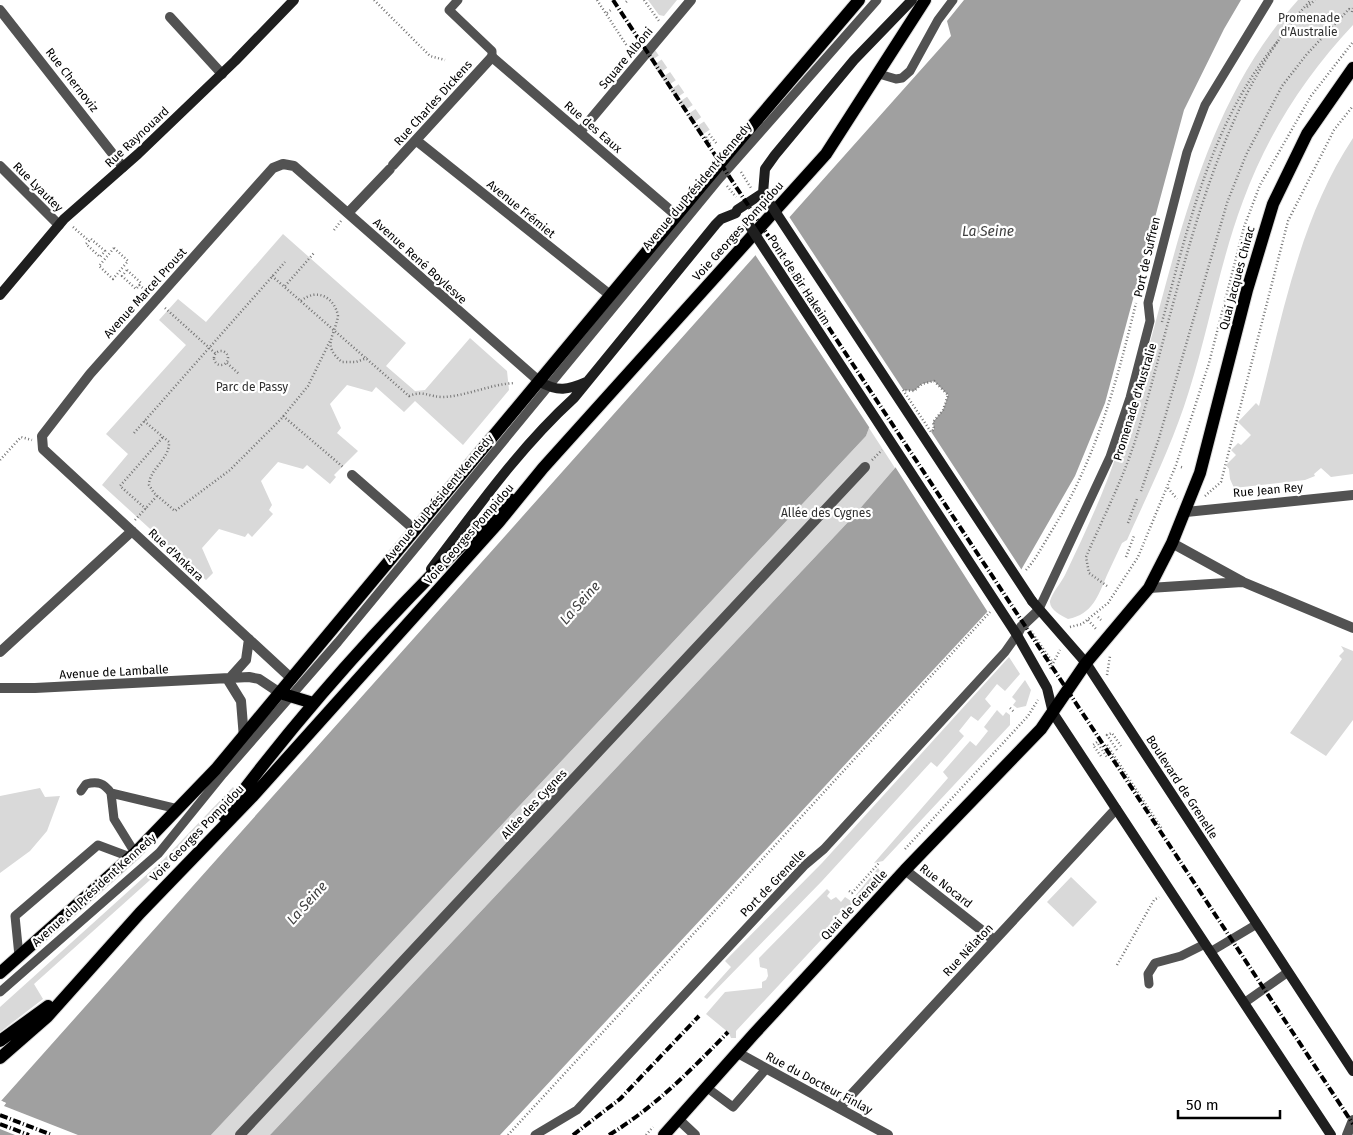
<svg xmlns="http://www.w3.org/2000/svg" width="1353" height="1135" font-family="'Fira Sans',sans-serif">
	<rect width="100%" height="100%" fill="#fff"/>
	<path fill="#d9d9d9" d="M648,0H677L664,16L659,15Z
		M1298,0H1353V25C1305,76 1267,135 1243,201C1220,262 1209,328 1189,391C1173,443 1150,489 1127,540L1122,543C1117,554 1112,564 1107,575C1098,596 1093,614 1068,619C1062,616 1049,610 1050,601C1052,593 1061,583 1065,575C1084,535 1103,495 1117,453C1170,302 1186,123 1298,0Z
		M1353,138V474L1331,477L1321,468L1314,474L1315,476L1305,480L1234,488L1230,479L1229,469L1226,465L1236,455L1231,450L1238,443L1241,445L1251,435L1238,422L1256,403L1259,406C1283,314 1300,218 1353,138Z
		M283,234L406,343L386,366L415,391L425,390L470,338L507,371L509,390L463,445L415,401L404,412L376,387L372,392L347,385L330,404L341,428L337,433L358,451L334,475L336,477L330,484L307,465L303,469L278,462L261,481L272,505L269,510L273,514L252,537L248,533L245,537L219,529L202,548L213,573L206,580L102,485L128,454L106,434L186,345L159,320L178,299L206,322Z
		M869,428L895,468L850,520L270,1135H211L866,436Z
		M1341,646L1353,651V720L1326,756L1290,733L1342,659L1339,656L1344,651Z
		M1009,657L1020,674L1005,691L997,684L985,699L991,706L978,721L971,716L959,731L964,736L937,767L931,762L822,881L707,999L704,997L731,967L725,961L822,863Z
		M1025,680L1031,690L1026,706L1017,708L1013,705L1016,701L1012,697Z
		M997,710L1003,716L1006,712L1010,715V725L883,861L874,863L948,778L943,772L970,741L976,746L988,731L984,727Z
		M233,787L235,790L169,863L34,984L43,999L0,1032V1007L163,860Z
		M40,788L45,797L60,796L47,831L30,851L0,873V796Z
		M878,868L880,871L845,912L842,910L830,923L834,926L736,1031V1038H731L729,1033L706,1014L725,992L762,988V982L766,980L768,976L767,969L760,967L759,958L827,889L830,892L827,896L831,900L836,897L841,902L845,897L851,901Z
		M1071,877L1097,902L1073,927L1047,902Z"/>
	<path fill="#a0a0a0" d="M964,0H1241L1224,29L1184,110L1105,403L1075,476L1021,570L988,611L500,1135H270L850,520L895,468L934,429L933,422L943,410L948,395L934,381L922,384L914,391L903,390L869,428L866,436L211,1135H0V1109L6,1103L1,1101L951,36L947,21Z"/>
	<path fill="#fff" d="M788,215L906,394L903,393L871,430L754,253Z
		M930,430L1023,572L989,614L894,465Z
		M0,1100L6,1103L4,1106L78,1135H15L0,1129Z"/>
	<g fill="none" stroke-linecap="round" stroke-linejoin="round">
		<path stroke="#d9d9d9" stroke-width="10" stroke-dasharray="10 5" stroke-linecap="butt" d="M649,50L708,136"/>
		<g stroke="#dbdbdb" stroke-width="14">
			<path id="primary" d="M280,693L313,703
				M224,816C309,702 406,595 510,499
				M0,973L135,853L216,769L728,154L859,0
				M0,1041L48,1006
				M0,1058L47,1017L140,913L253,796L499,522L543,468L826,154L925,0
				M664,1135L753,1035L905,870L1041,729L1086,663L1149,588L1172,543L1200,473L1247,290L1273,204L1307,134L1353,68"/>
		</g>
		<path stroke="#747474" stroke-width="2.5" stroke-dasharray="1 2.5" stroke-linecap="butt" d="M374,0L430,56L445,60
			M597,0L627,46
			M644,0L659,21
			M626,2L628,0
			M1307,7L1315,0
			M1352,12L1353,8
			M607,13L612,9
			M709,134L717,144
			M706,137L711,145
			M741,172L751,188
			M727,186L736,197
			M73,227L89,241
			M334,230L341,221
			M91,239L105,251L100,257L86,244Z
			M114,248L128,261L113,279L99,266Z
			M127,270L141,283L136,289L122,276Z
			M272,276L409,396C424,390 429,397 443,397C467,396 491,384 515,383
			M139,285L148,292
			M285,286L314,253
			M301,301C317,287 335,298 338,316C335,336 321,345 342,362H356L367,358
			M165,308L216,354
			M1162,322C1189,224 1212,120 1278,41
			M214 358a7 7 0 1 1 14 0a7 7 0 1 1-14 0Z
			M227,363L239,374
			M934,381L948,395L943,410L933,422L934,429L931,432L903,390L914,391L922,384Z
			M283,416L343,467
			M144,421L169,442C170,459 149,469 149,485L154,493L175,511L230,470L281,419L308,386L330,341
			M134,433L285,262
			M0,460L21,437L32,440
			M872,460L882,450
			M1181,467L1184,468
			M1168,488L1177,499
			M1141,491L1159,438L1227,203L1246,155L1282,86L1307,54L1349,9L1351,10
			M1205,496L1221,482L1288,221L1334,130L1353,106
			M146,509L120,486L163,437
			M135,520L157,496
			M1128,523L1137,499
			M1126,557L1134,536
			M1026,570C1036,559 1043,545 1051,532C1096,459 1116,385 1136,303
			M1107,586L1089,573L1086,557C1103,518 1123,479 1136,438C1179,299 1208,109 1311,0
			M1098,617L1101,620
			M1088,620L1097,630
			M1070,627L1082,624L1108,603L1138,557L1176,465L1209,363L1244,227L1260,185L1311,96L1353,42
			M1031,631L1053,663
			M1050,669L1060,650
			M1107,675L1110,656
			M1010,708L1014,712
			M1107,745L1162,829
			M1117,750L1107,735L1112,733L1121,746
			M1101,756L1093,745L1097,742L1107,757
			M905,849L1028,716L1038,700
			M849,891L852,893L879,863
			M1117,965L1154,900L1159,897
			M508,1135L990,612
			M646,1135L653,1127"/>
		<path stroke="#525252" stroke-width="9" d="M458,0L449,10L492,51V57
			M879,74L896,79L902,78L910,71L938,20L953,0
			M1038,611L1110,457L1130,398L1150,321L1148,303L1187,152L1205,105L1269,0
			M81,791L86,784C98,781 104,783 111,793
			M135,853L114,819L111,793L178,809
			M1210,952L1257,924
			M19,956L15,916L98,845L130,857
			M1149,984L1148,974L1155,963L1181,956L1205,944
			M0,992L159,853L223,774L338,642L720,178L877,0
			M1244,1003L1288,972
			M706,1087L733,1107L766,1069
			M535,1135L577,1110L805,865L824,849L1005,652L1017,635"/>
		<path stroke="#525252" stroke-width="10" d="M0,10L123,167
			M170,17L222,74
			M580,132L691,0
			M417,141L610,295
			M393,165L492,57L677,216
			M0,166L59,225
			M348,213L390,169
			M352,475L415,530
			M1186,512L1353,495
			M1172,543L1243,582L1353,628
			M1149,588L1242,582
			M1017,635L1021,627L1038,611
			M0,652L132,531
			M292,679L43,449L42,436L90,374L273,168L283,164L294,166L540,382
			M0,688H35L249,677L259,679L280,693
			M244,738L241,701L228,680L246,660L249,639
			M905,870L994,940
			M738,1053L888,1135
			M839,1108L1116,809
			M678,1119L695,1135
			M240,1135L865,467
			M1347,1135L1353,1120"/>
		<path stroke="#1f1f1f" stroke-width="10" d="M763,193L765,169L775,155L854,60L912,0
			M736,213L737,210L763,193
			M0,295L64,219L138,154L235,61L294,0
			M540,382C558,392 568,390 586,382
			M431,569C475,511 519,448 574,398L716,224L721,219L736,213
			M1032,601L1086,663L1353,1071
			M1017,635L1047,688L1053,713L1331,1135"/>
		<use href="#primary" stroke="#000" stroke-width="12"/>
		<path stroke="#000" stroke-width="4" stroke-dasharray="8 2.5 1 2.5" stroke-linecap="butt" d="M613,0L1353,1124
			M0,1115L52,1135
			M0,1124L29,1135
			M573,1135L620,1099L699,1016
			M609,1135C655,1107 691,1070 728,1032"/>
		<path stroke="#1f1f1f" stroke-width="10" d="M769,202L1032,601
			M747,222L1017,635"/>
	</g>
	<g text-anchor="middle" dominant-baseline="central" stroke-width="4.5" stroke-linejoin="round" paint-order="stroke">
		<g font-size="12" fill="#303030" stroke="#fff">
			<text x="1309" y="18">Promenade<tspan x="1309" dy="14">d'Australie</tspan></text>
			<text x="252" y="387">Parc de Passy</text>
			<text x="826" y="513">Allée des Cygnes</text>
		</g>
		<g font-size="12" fill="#000" stroke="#fff">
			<text transform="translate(626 58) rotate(-50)">Square Alboni</text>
			<text transform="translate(72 80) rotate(52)">Rue Chernoviz</text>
			<text transform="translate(433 103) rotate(-48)">Rue Charles Dickens</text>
			<text transform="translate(593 127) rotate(41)">Rue des Eaux</text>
			<text transform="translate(137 137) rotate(-43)">Rue Raynouard</text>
			<text transform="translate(697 186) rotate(-50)">Avenue du Président Kennedy</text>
			<text transform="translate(38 187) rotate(45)">Rue Lyautey</text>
			<text transform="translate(521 209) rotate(39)">Avenue Frémiet</text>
			<text transform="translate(738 231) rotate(-48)">Voie Georges Pompidou</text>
			<text transform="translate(1147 257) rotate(-77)">Port de Suffren</text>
			<text transform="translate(420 261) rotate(42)">Avenue René Boylesve</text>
			<text transform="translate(1237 278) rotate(-75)">Quai Jacques Chirac</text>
			<text transform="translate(799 280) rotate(57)">Pont de Bir Hakeim</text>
			<text transform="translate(145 293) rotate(-48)">Avenue Marcel Proust</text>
			<text transform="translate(1135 402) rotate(-73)">Promenade d'Australie</text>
			<text transform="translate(1268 490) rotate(-5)">Rue Jean Rey</text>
			<text transform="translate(439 498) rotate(-50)">Avenue du Président Kennedy</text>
			<text transform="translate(469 534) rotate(-49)">Voie Georges Pompidou</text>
			<text transform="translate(176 555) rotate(43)">Rue d'Ankara</text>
			<text transform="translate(114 672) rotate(-3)">Avenue de Lamballe</text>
			<text transform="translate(1182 787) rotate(57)">Boulevard de Grenelle</text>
			<text transform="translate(534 804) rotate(-47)">Allée des Cygnes</text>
			<text transform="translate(197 833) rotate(-46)">Voie Georges Pompidou</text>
			<text transform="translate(773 883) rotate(-46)">Port de Grenelle</text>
			<text transform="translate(946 886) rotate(38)">Rue Nocard</text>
			<text transform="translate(94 890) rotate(-42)">Avenue du Président Kennedy</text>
			<text transform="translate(854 905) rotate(-47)">Quai de Grenelle</text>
			<text transform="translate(968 950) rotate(-47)">Rue Nélaton</text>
			<text transform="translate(819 1083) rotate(28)">Rue du Docteur Finlay</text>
		</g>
		<g font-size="14" font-style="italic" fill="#414141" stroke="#fff">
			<text x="988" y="231">La Seine</text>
			<text transform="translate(580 603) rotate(-48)">La Seine</text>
			<text transform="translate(307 903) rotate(-48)">La Seine</text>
		</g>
	</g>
	<path d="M1178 1110v8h102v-8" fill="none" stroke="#000000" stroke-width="2.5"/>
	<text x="1186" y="1110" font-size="15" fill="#000000" stroke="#ffffff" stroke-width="4" paint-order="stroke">50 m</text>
</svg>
